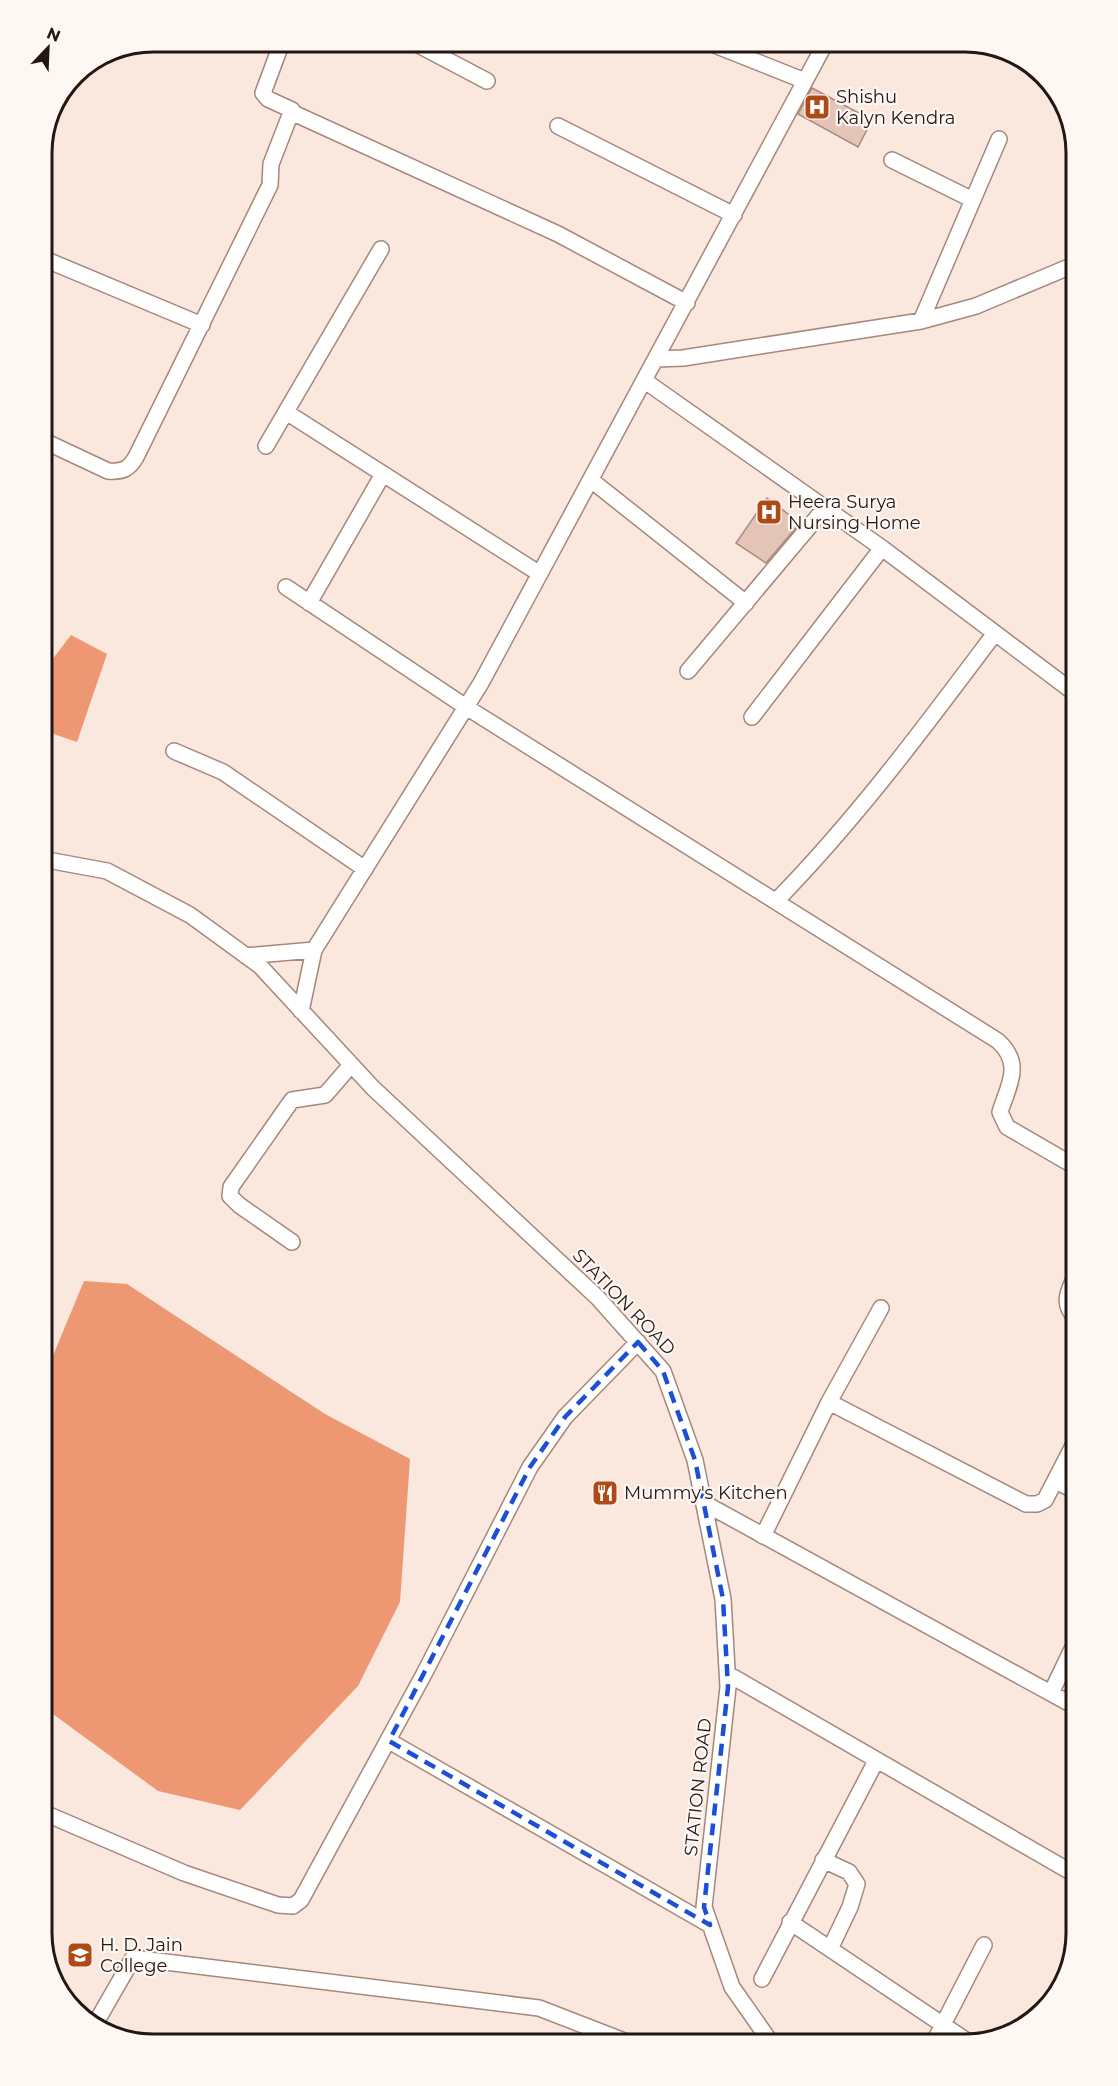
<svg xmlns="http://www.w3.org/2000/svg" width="1118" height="2086" font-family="Montserrat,sans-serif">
	<rect width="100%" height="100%" fill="#fae7de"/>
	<path fill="#ed9873" d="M71,635L107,654L77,742L42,730V673Z
		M84,1281L127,1284L325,1414L410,1459L400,1602L358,1686L240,1810L158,1791L42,1706V1382Z"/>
	<path fill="#e4c4b7" stroke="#a88a7e" stroke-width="1.5" d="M812,88L872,120L858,147L798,114Z
		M767,498L800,523L766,563L736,543Z"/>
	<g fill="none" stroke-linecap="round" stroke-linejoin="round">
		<g stroke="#a5887b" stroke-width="18">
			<path id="street" d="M413,42L487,81
				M707,42L805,81
				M291,112L558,234L687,303
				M558,126L734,215
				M892,160L973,200
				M42,258L202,325
				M921,321L999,139
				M657,359L683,358L921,321L976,306L1076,264
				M645,381L882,548L1076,694
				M286,412L540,574
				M42,440L108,471C123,472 129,469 136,457L270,185L271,164L292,110L268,99L263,93L282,42
				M266,446L381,249
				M591,480L746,603
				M286,587L466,707L998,1041C1023,1064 1009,1084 1000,1112L1007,1127L1076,1167
				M309,603L383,474
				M688,671L825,508
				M752,717L882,548
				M174,751L223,772L365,869
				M42,859L107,871L190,915L260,966L373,1088L598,1298L663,1371L695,1460L723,1599L728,1687L704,1907L732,1987L772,2044
				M777,900C858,817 926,725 995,633
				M246,956L314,950
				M301,1011L314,950L481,683L826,42
				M292,1242L239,1205L230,1196L231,1187L292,1100L325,1095L351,1065
				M1076,1318C1061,1304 1068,1291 1076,1275
				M829,1402L1026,1504H1037L1045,1500L1076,1440
				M1055,1481L1076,1491
				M704,1503L1076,1707
				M763,1536L829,1402L881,1308
				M728,1674L1076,1875
				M1051,1693L1076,1641
				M389,1741L710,1925
				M42,1812L184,1873L278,1905L293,1906L301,1900L424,1674L530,1467L565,1417L638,1342
				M823,1860L849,1872L857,1884L850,1907L830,1949
				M790,1922L970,2043
				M762,1979L876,1761
				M94,2026L133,1958L539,2008L632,2044
				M933,2044L984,1945"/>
		</g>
		<use href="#street" stroke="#fff" stroke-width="15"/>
	</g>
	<path fill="none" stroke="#1d4ed8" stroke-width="4.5" stroke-dasharray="12 8" stroke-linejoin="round" d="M638,1342L663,1371L695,1460L723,1599L728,1687L704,1907L710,1925L389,1741L530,1467L565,1417Z"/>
	<defs>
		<g id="hospital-square" transform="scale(1.35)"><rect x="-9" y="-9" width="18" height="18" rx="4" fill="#ae4a16" stroke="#fef7f4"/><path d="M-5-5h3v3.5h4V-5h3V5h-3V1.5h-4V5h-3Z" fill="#fff"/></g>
		<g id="restaurant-square" transform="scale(1.35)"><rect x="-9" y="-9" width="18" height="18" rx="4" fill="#ae4a16" stroke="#fef7f4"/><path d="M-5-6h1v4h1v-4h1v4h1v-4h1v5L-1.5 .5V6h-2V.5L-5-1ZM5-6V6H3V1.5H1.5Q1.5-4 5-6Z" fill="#fff"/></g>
		<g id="university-square" transform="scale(1.35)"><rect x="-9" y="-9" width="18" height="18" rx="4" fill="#ae4a16" stroke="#fef7f4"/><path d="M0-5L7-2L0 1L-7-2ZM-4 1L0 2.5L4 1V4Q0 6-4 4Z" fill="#fff"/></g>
	</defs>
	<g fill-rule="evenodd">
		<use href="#hospital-square" x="817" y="107"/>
		<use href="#hospital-square" x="769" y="512"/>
		<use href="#restaurant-square" x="605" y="1493"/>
		<use href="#university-square" x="80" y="1955"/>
	</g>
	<g text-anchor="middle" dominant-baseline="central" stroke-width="4.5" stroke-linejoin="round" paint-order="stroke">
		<g font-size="18" fill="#221712" stroke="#fef7f4" text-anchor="start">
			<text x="836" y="97">Shishu<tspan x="836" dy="21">Kalyn Kendra</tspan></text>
			<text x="788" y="502">Heera Surya<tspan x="788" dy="21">Nursing Home</tspan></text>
			<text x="624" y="1493">Mummy's Kitchen</text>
			<text x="100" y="1945">H. D. Jain<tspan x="100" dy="21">College</tspan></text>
		</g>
		<g font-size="18" fill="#221712" stroke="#fef7f4">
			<text transform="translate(624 1302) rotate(46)">STATION ROAD</text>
			<text transform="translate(698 1787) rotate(-84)">STATION ROAD</text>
		</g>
	</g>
	<path d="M0 0H1118V2086H0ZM153 52H965A101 101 0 0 1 1066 153V1933A101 101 0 0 1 965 2034H153A101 101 0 0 1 52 1933V153A101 101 0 0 1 153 52Z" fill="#fef7f4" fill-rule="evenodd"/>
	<path fill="none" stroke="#221712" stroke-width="3" d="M153 52H965A101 101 0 0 1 1066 153V1933A101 101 0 0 1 965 2034H153A101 101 0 0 1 52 1933V153A101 101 0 0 1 153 52Z"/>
	<g transform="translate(48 48) rotate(23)" stroke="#fef7f4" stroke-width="4.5" paint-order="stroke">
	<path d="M0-4.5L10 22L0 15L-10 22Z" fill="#221712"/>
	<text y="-9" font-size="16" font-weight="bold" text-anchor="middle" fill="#221712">N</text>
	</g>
</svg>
